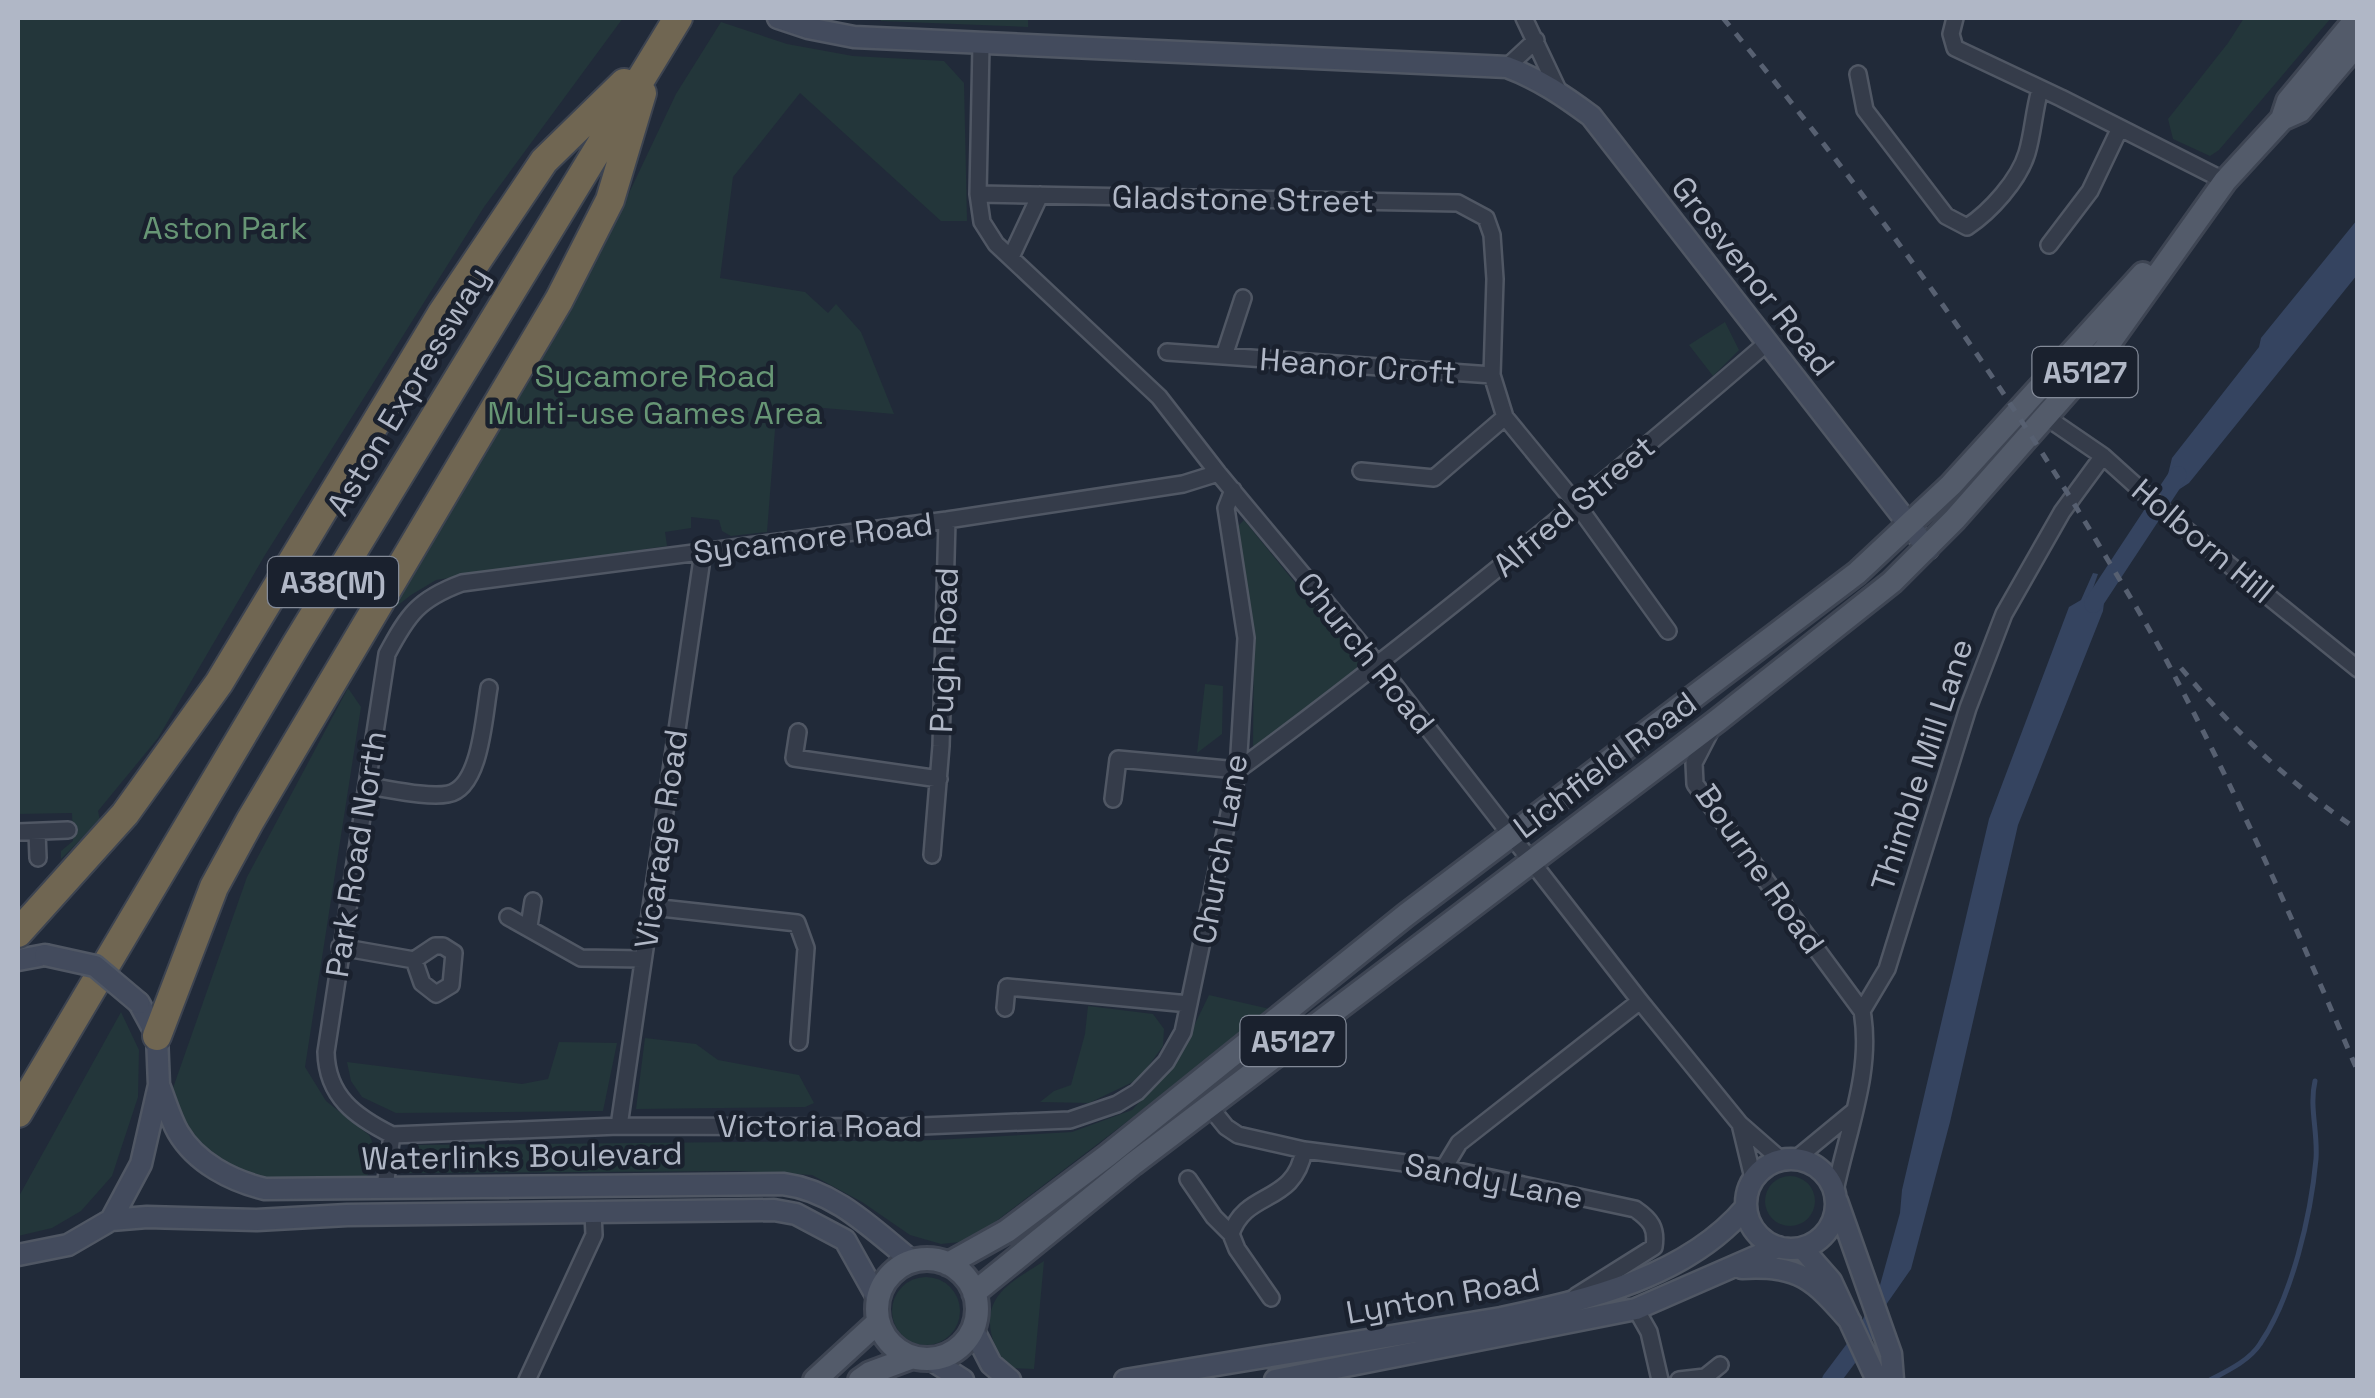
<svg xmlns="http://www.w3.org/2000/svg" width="2375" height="1398" font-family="'Space Grotesk',sans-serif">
	<rect width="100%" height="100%" fill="#212a39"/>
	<path fill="#23363a" d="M18,18H623L484,207L265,555L158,738L98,811L100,820L61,859V851L73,841L72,813L18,814Z
		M881,18H1028V27L881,21Z
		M2244,18H2331L2219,150L2210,156L2173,139L2168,119L2228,43Z
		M721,22L787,44L853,56L944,61L964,83L967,221H941L800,93L733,177L720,278L805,292L828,313L836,304L861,332L894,414L777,404L767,532L731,536L722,531L719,520L691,517V528L665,532L667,546L436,580L411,595L388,613L619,214L676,94Z
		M1725,322L1739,350L1713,376L1689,345Z
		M1244,520L1363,667L1260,748L1253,746L1254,634L1238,526Z
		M1205,684L1223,686L1222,734L1197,753Z
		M348,688L361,707L305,1067L326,1101L369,1135C378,1150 375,1166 365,1179H262L232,1168L189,1133L173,1088L247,877Z
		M1209,995L1274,1010L970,1241L941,1244L910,1235L862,1202L812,1175L739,1171L407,1173L401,1154L418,1145L936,1140L1072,1132L1132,1110L1176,1063Z
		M1088,1006L1153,1014L1164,1029L1163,1046L1139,1079L1089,1103L1040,1102L1054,1091L1071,1085L1085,1034Z
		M121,1012L139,1050L138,1097L112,1176L81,1211L52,1228L18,1236V1198Z
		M645,1038L696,1044L718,1060L799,1075L814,1103L805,1107L636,1109Z
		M559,1042L617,1043L603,1111L396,1113L362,1097L351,1081L347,1062L522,1084L548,1079Z
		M1765 1201a25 25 0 1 1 50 0a25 25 0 1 1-50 0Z
		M1044,1261L1034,1369L1009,1368C990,1346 980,1312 1004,1289C1015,1278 1031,1270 1044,1261Z
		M892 1311a34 34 0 1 1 68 0a34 34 0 1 1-68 0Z"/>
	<path fill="#354460" d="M2357,220V275L2189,483L2169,496L2164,491L2172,458L2259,347L2261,338Z
		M2093,573L2098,574L2091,594L2106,585L2103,611L2018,825L1950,1122L1911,1269L1867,1332L1900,1213L1902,1190L1989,819L2069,607L2081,600Z"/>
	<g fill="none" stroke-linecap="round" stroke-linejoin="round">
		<path stroke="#354460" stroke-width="5" d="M2210,1380C2227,1371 2249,1361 2260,1344C2292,1297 2311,1215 2316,1159C2318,1132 2309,1107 2315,1081"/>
		<path stroke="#354460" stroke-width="18" d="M2093,604L2178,475
			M1831,1380L1867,1332L1877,1310"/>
		<g stroke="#505764" stroke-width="20">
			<path id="minor" d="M1524,18L1559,92
				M1955,18L1951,34L1955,48L2061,98L2225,181
				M981,45L978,194L982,222L996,244L1159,397L1218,473L1388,677L1640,1001L1740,1124L1780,1159
				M1507,67L1536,40
				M1858,74L1865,110L1946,216L1967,227C1990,212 2019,180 2027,153C2033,133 2034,110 2040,90
				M978,194L1458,203L1486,218L1492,235L1495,279L1492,375L1505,417L1578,506L1668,631
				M2049,245L2090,191L2120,128
				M1011,257L1040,195
				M1167,352L1492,375
				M1224,356L1243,298
				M2046,417L2103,456L2174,520L2358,669
				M1361,471L1434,478L1505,417
				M1218,473L1183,484L947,520L462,583C419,599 408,614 387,654L326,1052C327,1097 356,1117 392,1135L619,1126L898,1127L1070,1120L1117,1104L1137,1092L1166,1062L1183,1032L1238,770L1246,638L1226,508L1233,490
				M798,732L794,758L939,779
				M1710,732L1694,763L1695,784L1862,1011
				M368,786C390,789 428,798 448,794C481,788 484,715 489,688
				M1113,799L1118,759L1238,770C1421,635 1595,491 1767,343
				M18,832L68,830
				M37,832L38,858
				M932,855L941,746L947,520
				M652,907L797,923L806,948L799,1042
				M508,917L581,958L643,959
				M529,926L533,901
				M435,946H443L454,953L451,985L436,994L422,983L414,960Z
				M340,947L414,960
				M1005,1008L1007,987L1189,1004
				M1209,1106L1226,1127L1238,1135L1304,1150L1444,1168L1635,1209C1651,1220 1657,1228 1654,1247L1576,1296
				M1740,1124L1753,1178
				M619,1126L703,552
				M1797,1158L1854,1111
				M1444,1168L1459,1143L1640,1001
				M1188,1179L1214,1217L1231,1234L1237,1249L1271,1298
				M385,1187L392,1135
				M1835,1191C1847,1132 1873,1071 1862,1011L1887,969L1968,708L2004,614L2062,512L2103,456
				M1231,1234C1246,1189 1294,1206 1304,1150
				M1636,1309L1649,1332L1660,1380
				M527,1380L594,1235L593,1213
				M1679,1380L1705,1377L1720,1365"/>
		</g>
		<g stroke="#505764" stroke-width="25">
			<path id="secondary" d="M778,18L808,28L854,37L1507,67C1539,79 1564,96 1591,116L1928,549
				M18,960L45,955
				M159,1085C165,1100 170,1118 178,1132C196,1163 232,1181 265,1189L783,1184C836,1191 872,1229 912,1261
				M1746 1204a45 45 0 1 1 90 0a45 45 0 1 1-90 0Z
				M1837,1201L1891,1354L1893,1380
				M111,1220L147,1217L257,1220L347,1215L774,1210L796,1214L845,1240L878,1299
				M1802,1248L1831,1281L1877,1380
				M18,1255L68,1245L111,1220L141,1164L159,1085L157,1036L139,1003
				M1742,1268C1800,1265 1813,1279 1850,1321
				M973,1329L991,1364L1010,1380
				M930,1359L963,1380
				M1125,1380L1501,1318C1587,1300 1687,1277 1746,1207
				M1275,1380L1636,1309L1778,1247"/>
		</g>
		<g stroke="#3e4553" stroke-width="28">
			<path id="primary" d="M2282,119L2288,101L2357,18
				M877 1309a50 50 0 1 1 100 0a50 50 0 1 1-100 0Z
				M948,1264L1007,1231L1108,1155L1406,915L1857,573L1951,485L2143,274
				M974,1293L1133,1164L1718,720L1892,582L1955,519L2105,349L2225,181L2282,119L2300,111L2358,43
				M815,1380L878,1322
				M860,1380L870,1373L913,1357"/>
		</g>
		<g stroke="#3d4451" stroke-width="32">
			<path id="motorway" d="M18,933L125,814L219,683L442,313L544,161L624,83
				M157,1036L214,887L250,821L559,300L610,200L642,93
				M18,1113L297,643L678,18"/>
		</g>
		<use href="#minor" stroke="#353c4a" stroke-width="15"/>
		<use href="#secondary" stroke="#434b5d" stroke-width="20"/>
		<use href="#primary" stroke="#535b6a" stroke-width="22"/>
		<use href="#motorway" stroke="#706652" stroke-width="28"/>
		<path stroke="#576071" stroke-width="5" stroke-dasharray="10 10" stroke-linecap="butt" d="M1723,18C1858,182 1983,352 2093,535C2120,581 2149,626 2173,673C2242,803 2300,936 2358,1072
			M2181,668C2233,730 2290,784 2358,830"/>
		<g stroke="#505764" stroke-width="25" stroke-linecap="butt">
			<path id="secondary-bridge" d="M45,955L95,966L139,1003"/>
		</g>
		<use href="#secondary-bridge" stroke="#434b5d" stroke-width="20"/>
	</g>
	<g text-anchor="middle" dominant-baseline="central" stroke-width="9" stroke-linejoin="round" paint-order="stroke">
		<g fill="#1a212e" stroke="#838a98" stroke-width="2.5">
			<rect x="2032.5" y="347" width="105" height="50" rx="8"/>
			<rect x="268" y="557" width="130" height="50" rx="8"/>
			<rect x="1240.5" y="1016" width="105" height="50" rx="8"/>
		</g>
		<g font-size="30" font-weight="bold" fill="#b0b7c6">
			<text x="2085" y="372">A5127</text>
			<text x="333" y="582">A38(M)</text>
			<text x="1293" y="1041">A5127</text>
		</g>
		<g font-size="32" fill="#b0b7c6" stroke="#1a212e">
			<text transform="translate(1243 199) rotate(1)">Gladstone Street</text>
			<text transform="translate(1753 276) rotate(52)">Grosvenor Road</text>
			<text transform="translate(1358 366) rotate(4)">Heanor Croft</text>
			<text transform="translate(408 391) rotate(-59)">Aston Expressway</text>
			<text transform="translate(1574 506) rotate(-40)">Alfred Street</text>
			<text transform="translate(813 538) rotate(-7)">Sycamore Road</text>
			<text transform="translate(2203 541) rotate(40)">Holborn Hill</text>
			<text transform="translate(944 650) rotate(-88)">Pugh Road</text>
			<text transform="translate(1366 653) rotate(51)">Church Road</text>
			<text transform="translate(1605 765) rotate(-37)">Lichfield Road</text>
			<text transform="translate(1922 765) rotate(-72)">Thimble Mill Lane</text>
			<text transform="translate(661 839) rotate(-82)">Vicarage Road</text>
			<text transform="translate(1220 849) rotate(-80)">Church Lane</text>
			<text transform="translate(356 854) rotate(-81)">Park Road North</text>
			<text transform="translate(1760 869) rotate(55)">Bourne Road</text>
			<text x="820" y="1126">Victoria Road</text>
			<text transform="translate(522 1156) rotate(-1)">Waterlinks Boulevard</text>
			<text transform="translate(1494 1181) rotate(11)">Sandy Lane</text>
			<text transform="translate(1443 1296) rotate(-10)">Lynton Road</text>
		</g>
		<g font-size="32" fill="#679675" stroke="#1a212e">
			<text x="225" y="228">Aston Park</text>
			<text x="655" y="376">Sycamore Road<tspan x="655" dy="37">Multi-use Games Area</tspan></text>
		</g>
	</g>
	<rect width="2375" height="1398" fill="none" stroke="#b0b7c6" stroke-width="40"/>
</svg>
